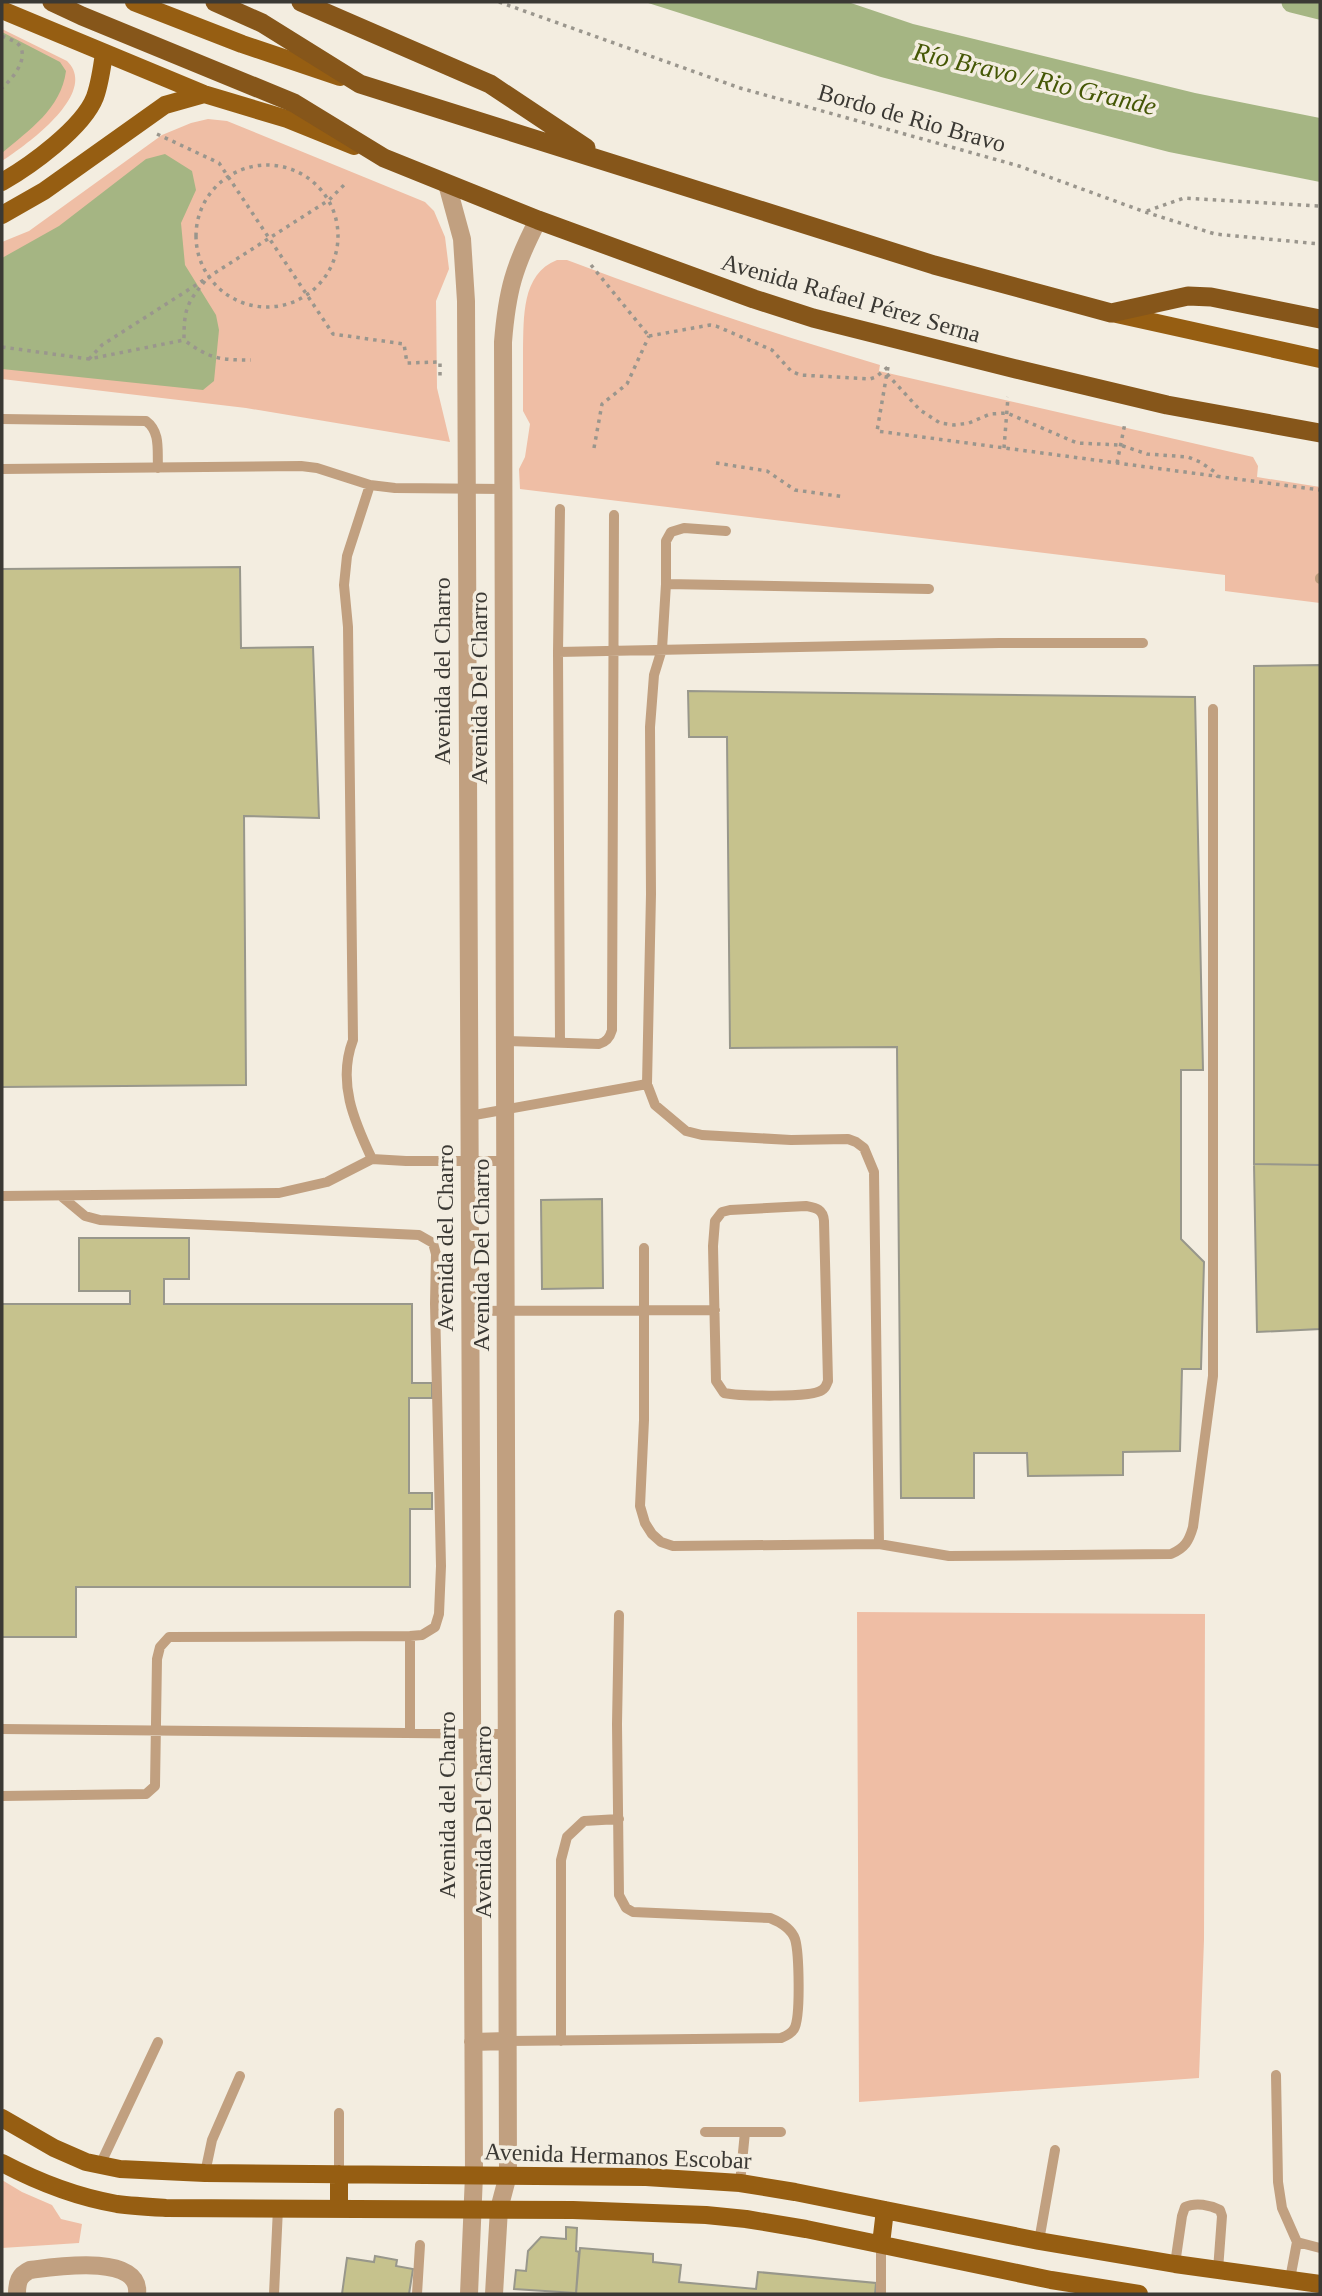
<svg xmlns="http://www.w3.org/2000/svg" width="1322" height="2296" font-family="'Times New Roman',serif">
	<rect width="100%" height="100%" fill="#f3ede0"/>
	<path fill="#efbea5" d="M2,29L67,61C100,93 25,146 2,161Z
		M208,119L227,121L425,202L434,211L445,237L449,269L436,301L437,388L450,442L246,408L2,379V242L29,231L162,135L191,123Z
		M557,260H567C670,299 774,334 880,365L879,371L1253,457L1258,466L1257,477L1320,487V603L1225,591V575L520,489L519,469L525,457L530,424L523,411C523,391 523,371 523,350C524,318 521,274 557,260Z
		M857,1612L1205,1614L1204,1940L1199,2078L859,2102Z
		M2,2180L22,2192L52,2205L61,2219L82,2224L79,2243L2,2248Z"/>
	<path fill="#a5b583" d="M645,2H848L913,24L1195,93L1320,118V182L1169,152L881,77Z
		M2,32L60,62L66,71C61,109 29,130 2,153Z
		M165,154L192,171L196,190L181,223L185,265L216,315L219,330L214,381L203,390L2,369V258L59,226L146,159Z"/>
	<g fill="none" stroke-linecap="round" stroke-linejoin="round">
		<path stroke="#a5b583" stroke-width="21" d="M1292,2L1320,9"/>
	</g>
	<path fill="#c6c28d" stroke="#98978b" stroke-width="2" d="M240,567L241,648L313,647L319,818L244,816L246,1085L2,1087V569Z
		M1320,665V1165L1254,1164V666Z
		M688,691L1195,697L1203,1070H1181V1239L1204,1262L1201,1369H1182L1180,1451L1123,1452V1475L1028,1476L1027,1453H974V1498H901L897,1047L730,1048L727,737H689Z
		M1254,1164L1320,1165V1329L1257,1332Z
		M602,1199L603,1288L542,1289L541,1200Z
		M79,1238H189V1279H164V1304H412V1383H432V1398H409V1493H432V1509H410V1587H76V1637H2V1304H130V1291H79Z
		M566,2227L577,2228L576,2251L579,2252L576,2293L514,2289L516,2270L526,2271L528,2251L541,2237L566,2239Z
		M580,2248L653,2254V2262L681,2265L679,2282L756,2289L758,2272L876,2283L875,2294H576Z
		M375,2256L397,2260L396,2266L413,2269L409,2294H342L347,2258L374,2262Z"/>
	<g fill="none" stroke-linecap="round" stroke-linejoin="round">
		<path stroke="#9a968d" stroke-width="3.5" stroke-dasharray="3.5 5" stroke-linecap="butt" d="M499,2L740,88L1019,166L1145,212L1215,234L1320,244
			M2,36C8,39 18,41 21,48C27,62 11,80 2,88
			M157,134L219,163L333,334L404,344L407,363L440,362V380
			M196 236a71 71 0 1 1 142 0a71 71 0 1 1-142 0Z
			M1147,211L1184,198L1320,206
			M591,265L649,336
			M205,281C186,304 184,310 184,340C210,359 220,360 251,360
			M649,336L710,325L716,326L772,350L791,371L800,375L870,379L876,377L888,367
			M2,347L89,359L184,340
			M89,359L102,345L329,200L345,184
			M888,367L877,431L1320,490
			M887,374L920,410L940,423L954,425L969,423L990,414L1007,413L1077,443L1120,445L1147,454L1188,457L1200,462L1215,472L1218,477
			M594,448L602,404L627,384L649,336
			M1004,448L1008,397
			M716,463L767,471L795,490L845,497
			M1117,463L1125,423"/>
		<path stroke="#c1a080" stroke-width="10" d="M2,419L146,421C161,432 157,451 158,468
			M2,469L301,466L317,468L370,485L395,488L503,489
			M370,485L347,556L344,585L348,627L353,1040C337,1082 354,1121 372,1159
			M560,509L558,652L560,1043
			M1320,578V579
			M666,584V541L671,532L684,528L726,531
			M558,652L999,643H1143
			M505,1041L599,1044C607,1042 610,1037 612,1030L614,515
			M647,1084L651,894L650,727L654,675L662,649L666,584L929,589
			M469,1116L647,1084L655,1105L686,1131L702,1135L791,1140L848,1139L856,1142L864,1148L874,1172L879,1544L949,1556L1171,1554C1185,1548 1189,1541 1193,1527L1213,1376V709
			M2,1196L279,1193L327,1182L372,1159L406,1161H506
			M806,1206C816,1208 823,1209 824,1221L828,1381C826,1385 826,1388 822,1390C812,1398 738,1396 724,1393L716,1381L713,1246L715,1221L722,1212L730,1210Z
			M644,1248V1420L640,1506L645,1523L652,1534L661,1542L673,1546L879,1544
			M469,1311L715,1310
			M2,1729L507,1734
			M410,1732V1636
			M2,1796L146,1794L155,1786L157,1659L160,1647L169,1637L410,1636L422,1635L435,1627L439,1614L441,1566L435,1304L436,1254L433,1243L419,1235L100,1220L85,1216L61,1196
			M507,2041L781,2038C786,2036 791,2034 794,2029C801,2018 799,1952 795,1939C791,1928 780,1922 770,1918L633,1912L626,1908L619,1895L617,1724L619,1615
			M561,2041V1860L567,1837L584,1821L619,1819
			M1276,2075L1278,2182L1282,2208L1297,2242
			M705,2132H781
			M100,2165L158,2042
			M205,2173L212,2140L240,2076
			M339,2174V2113
			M740,2183L745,2132
			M1039,2241L1055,2150
			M881,2244V2294
			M1175,2264L1182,2216L1185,2207C1196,2202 1210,2205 1220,2210L1222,2216L1218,2270
			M1290,2279L1297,2242L1320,2248
			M274,2294L278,2208
			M417,2294L420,2245"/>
		<path stroke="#c1a080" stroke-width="18" d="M17,2294C17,2282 19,2275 30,2270C54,2267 142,2253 137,2294"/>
		<path stroke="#c1a080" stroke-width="18" d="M447,184L462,239L466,301L474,2175L469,2294
			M473,2042L507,2041
			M494,2294L499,2209L508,2175L503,342C507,291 514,266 538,220"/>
		<path stroke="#965e12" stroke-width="18" d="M134,2L242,44L340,77
			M2,10L204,94L287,119L354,146
			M2,182C30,166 83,128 95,97C100,83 102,68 104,53
			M2,215L44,191L165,105L204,94
			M1112,313L1320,359
			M2,2118L54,2148L86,2162L120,2169L205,2173L646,2177L740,2183L795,2192L1039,2241L1175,2264L1320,2284
			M2,2163C38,2182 76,2197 117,2204C133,2206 150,2207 166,2208L573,2210L706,2215L746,2219L806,2229L1051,2280L1139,2294
			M339,2174V2209
			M881,2244L885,2210"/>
		<path stroke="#86561a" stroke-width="19" d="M52,2L82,16L294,103L384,158L538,220L754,299L813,318L1016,369L1167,405L1320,433
			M215,2L262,23L360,84L934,265L1111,313L1188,296L1211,297L1320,319
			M301,2L490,84L586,148"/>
	</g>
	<g text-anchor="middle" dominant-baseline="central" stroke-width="7" stroke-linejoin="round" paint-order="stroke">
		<g font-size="24" fill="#3b3934" stroke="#f3ede0">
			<text transform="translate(912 118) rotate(16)">Bordo de Rio Bravo</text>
			<text transform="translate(851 298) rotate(16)">Avenida Rafael Pérez Serna</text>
			<text transform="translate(442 671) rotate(-90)">Avenida del Charro</text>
			<text transform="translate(479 688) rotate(-90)">Avenida Del Charro</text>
			<text transform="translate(445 1238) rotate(-90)">Avenida del Charro</text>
			<text transform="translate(481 1255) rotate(-90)">Avenida Del Charro</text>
			<text transform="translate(447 1805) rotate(-90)">Avenida del Charro</text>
			<text transform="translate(483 1822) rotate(-90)">Avenida Del Charro</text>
			<text transform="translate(618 2156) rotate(2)">Avenida Hermanos Escobar</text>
		</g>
		<g font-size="26" font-style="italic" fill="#455705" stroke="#f3ede0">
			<text transform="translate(1035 79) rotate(13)">Río Bravo / Rio Grande</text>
		</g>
	</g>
	<rect width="1322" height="2296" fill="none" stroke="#3b3934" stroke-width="7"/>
</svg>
